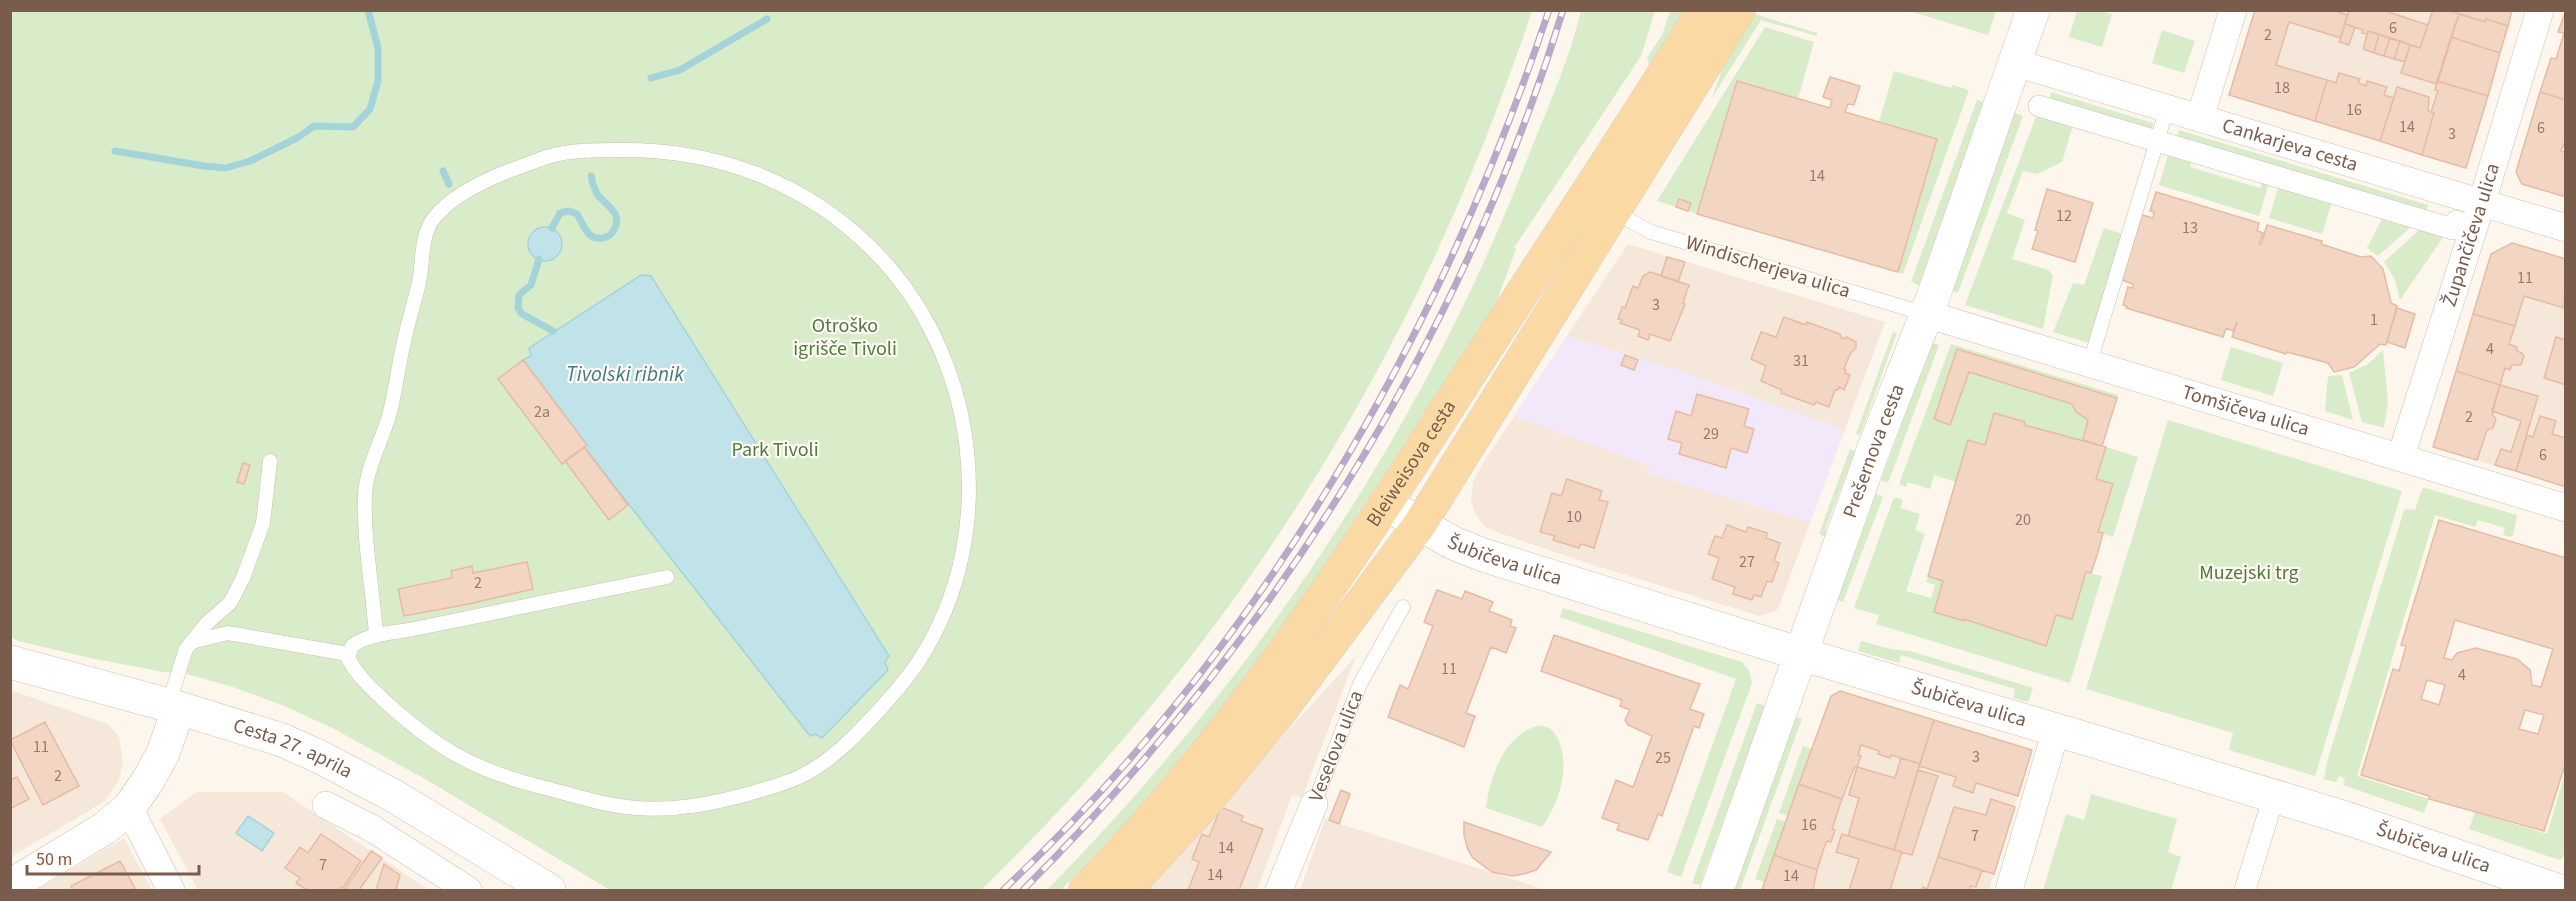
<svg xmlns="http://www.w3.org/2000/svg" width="2576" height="901" font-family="'Source Sans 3',sans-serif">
	<rect width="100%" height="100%" fill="#fdf6ec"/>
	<path fill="#f5e8da" d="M2255,11H2512L2466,168L2229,95Z
		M2512,243L2565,259V487L2433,447L2491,254Z
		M1628,244L1885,322L1778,609L1773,612L1759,616L1590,564L1499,533L1485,527L1475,513L1471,500L1473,481L1479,469Z
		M1356,656L1302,798L1292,795L1257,890H1142Z
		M10,690L108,724L119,737L123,762L119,780L105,801L11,857Z
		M1840,691L2032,750L1989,890H1762L1831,696Z
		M197,792H283L429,890H198L160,819Z
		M1325,819L1546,890H1300Z
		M124,838L152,890H37Z"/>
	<path fill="#f3e8fa" d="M1567,336L1684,372L1844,430L1810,523L1647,473L1650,466L1514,416Z"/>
	<path fill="#d8ecc9" d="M1906,10H1996V11L1988,35Z
		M10,11H1532C1417,355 1241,637 981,890H610L427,780L332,728L282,705L233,687L187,674L164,672L90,658L18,641L11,637Z
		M1581,11H1655L1641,56L1514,248L1516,249L1495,306L1304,596L1209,725L1151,796L1061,890H1047C1251,682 1417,440 1524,167C1544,115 1568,65 1581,11Z
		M1670,11H1691L1674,36L1649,65L1647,58L1662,35Z
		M2077,11H2100L2112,14L2102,47L2069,37Z
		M1751,13L1817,33V36L1761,20L1712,98L1730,48Z
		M1765,27L1814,42L1798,99L1736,81L1697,214L1688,211L1690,203L1676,207L1657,201Z
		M2162,30L2195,41L2184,73L2152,63Z
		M1894,71L1951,88L1952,85L1969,90L1903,274L1898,272L1937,139L1879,122Z
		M2051,92L2153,123L2152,129L2049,99Z
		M1977,100L1992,105L1980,114L1919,285L1911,282Z
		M2009,111L2023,116L1958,293L1950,290Z
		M2038,111L2074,122L2062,162L2037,174L2023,171L2007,213L2025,220L2012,259L2048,270L2053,275L2043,329L1965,305Z
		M2179,130L2428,205L2426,212L2177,137Z
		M2169,152L2192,159L2190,167L2260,188L2263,181L2269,183L2259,216L2159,185Z
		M2279,185L2332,202L2322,234L2269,218Z
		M2383,217L2412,226L2378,256L2367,248Z
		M2104,228L2122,234L2089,343L2053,332L2073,283L2084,285Z
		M2420,229L2443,237L2442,239L2400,300L2395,280L2384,262Z
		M1893,332L1897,333L1860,435L1856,434Z
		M1932,343L1939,345L1888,483L1881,480Z
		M1951,344L2118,395L2117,398L1958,349L1934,419L1950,424L1969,372L2072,404L2076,413L2088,420L2083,440H2076L2024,425L2025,422L1985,445L1956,482L1934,475L1930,489L1908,482L1906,487L1899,484Z
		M2231,347L2283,363L2273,396L2221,380Z
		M2383,350L2388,402L2384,428L2362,422L2349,373L2368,364Z
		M2342,375L2353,420L2325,411L2328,376Z
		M2168,420L2402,491L2315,776L2229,750L2233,733L2086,689Z
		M2106,447L2138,457L2113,537L2098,532L2113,484L2096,479Z
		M1850,449L1855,451L1825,530L1828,532L1826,537L1819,534Z
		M2425,488L2517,515L2513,535L2510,537L2503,535L2505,528L2478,520L2475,527L2435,515L2357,776L2429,799L2424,813L2343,785L2345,779L2339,776L2336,782L2324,779L2327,762L2404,510L2406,509L2415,510L2422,489Z
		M1876,494L1883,497L1843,602L1837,600Z
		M1894,497L1903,500L1900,508L1920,514L1915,530L1925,534L1906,591L1931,598L1935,585L1926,582L1928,576L1943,581L1934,612L1963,621L1964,619L2046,646L2056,615L2086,572L2102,576L2070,683L1876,624L1879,615L1854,608Z
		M1563,608L1742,662L1749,670L1752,683L1681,877L1667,872L1736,679L1560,617Z
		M1861,641L1891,649L1910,651L2033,688L2028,702L2013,698L2015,689L1901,655L1899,663L1858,651Z
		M1757,703L1765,706L1700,885L1692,883Z
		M1795,717L1802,719L1740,890H1732Z
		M1536,726C1547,725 1553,729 1558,739C1571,768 1559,803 1542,827L1486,808C1490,776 1503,738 1536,726Z
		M1803,746L1812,749L1788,816L1779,813Z
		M2565,773L2566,848L2562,859L2559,860L2469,829L2475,812L2547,834Z
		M2091,794L2177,819L2168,852L2181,857L2171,890H2043L2066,814L2084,820Z
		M1777,819L1786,822L1765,882L1755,879Z"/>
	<path fill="#bfe3e8" stroke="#a5d3da" stroke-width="1.5" d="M528 244a17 17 0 1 1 34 0a17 17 0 1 1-34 0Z
		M641,275L651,276L889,656L885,662L888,670L822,738L815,734L810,736L584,447L587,445L523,360L531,356L529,348Z
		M248,816L274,833L262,851L236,833Z"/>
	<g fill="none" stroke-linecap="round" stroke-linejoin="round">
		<path stroke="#a5d3da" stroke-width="7" d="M651,78L680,70L767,19
			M115,151L204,166L226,168L250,161L297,138L314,126L353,127L370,109L378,81V48L368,10
			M443,171L449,184
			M552,228L560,213L569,211L577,214C584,224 586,241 603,238C608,237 612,234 614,230C624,213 605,205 597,194C594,188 592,182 591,176
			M539,259L531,285L519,295L518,308L522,314L553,331"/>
	</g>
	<path fill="#f3d5c3" stroke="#e6bba3" stroke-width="1.5" fill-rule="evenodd" d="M2255,10H2333L2347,15L2341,38L2289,22L2276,65L2327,80L2315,121L2229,95Z
		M2349,10H2382L2428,25L2420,48L2368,31L2367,34L2362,33L2363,30L2345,24Z
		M2433,10H2452L2459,14L2437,84L2401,73L2410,45L2420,48Z
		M2512,10L2508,26L2486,19L2485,22L2451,11Z
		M2566,10V100L2540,92L2551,58L2556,59L2564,33L2558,32Z
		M2459,14L2485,22L2486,19L2508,26L2500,53L2451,37Z
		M2345,24L2355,27L2349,45L2339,42Z
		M2368,31L2379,34L2374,53L2363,49Z
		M2379,34L2390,38L2384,56L2374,53Z
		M2451,37L2500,53L2488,96L2437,81Z
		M2390,38L2400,41L2394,59L2384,56Z
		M2400,41L2410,45L2405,62L2394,59Z
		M2339,73L2360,79L2358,83L2366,86L2367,81L2387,87L2384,95L2394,98L2380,141L2315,121L2327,80L2336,83Z
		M1830,77L1860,86L1854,105L1848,104L1845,112L1937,139L1898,272L1697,214L1737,81L1830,108L1832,100L1823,97Z
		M2437,81L2488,96L2466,168L2422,155L2434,113L2431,112L2438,91L2435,90Z
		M2397,87L2429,97L2428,111L2434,113L2422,155L2380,141Z
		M2540,92L2566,100V139L2561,151L2566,153V197L2522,184L2516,172Z
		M2047,189L2093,203L2075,262L2032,249L2038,231L2035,230Z
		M2156,192L2259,223L2257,231L2263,233L2259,244L2261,245L2267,225L2322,241L2321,244L2361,257L2371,256L2383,269L2391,303L2397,306L2386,345L2380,344L2354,367L2334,372L2328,363L2287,352L2286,354L2232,337L2237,322L2233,331L2226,328L2223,337L2126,308L2127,306L2123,305L2128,287L2132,288L2133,284L2122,280L2142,215L2153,218L2154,212L2150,211Z
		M1679,199L1691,203L1688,211L1676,207Z
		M2512,243L2566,259L2564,308L2524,296L2515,326L2473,314L2491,254Z
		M1667,257L1685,262L1678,282L1661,276Z
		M1650,272L1689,285L1683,303L1685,304L1670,341L1650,334L1648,340L1638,336L1640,330L1620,323L1622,320L1618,319L1622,307L1625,308L1633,286L1638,288L1643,276Z
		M2397,308L2415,314L2405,348L2387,342Z
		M2473,314L2515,326L2509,344L2517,347V351L2522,353L2524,356L2521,365H2512L2510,370L2505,368L2500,385L2456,371Z
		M1784,317L1806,325L1807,322L1840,334L1842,339L1847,337L1856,342V348L1850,354L1844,369L1846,370L1845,373L1850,375L1844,390L1839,387L1838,390H1835L1829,407L1816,402L1814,405L1781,393L1782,390L1761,381L1766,366L1751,359L1761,332L1776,337Z
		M2556,337L2566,340V385L2544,378Z
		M1957,349L2117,398L2102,446L2083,440L2088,420L2076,412L2072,404L1969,372L1950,425L1934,419Z
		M1625,355L1638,360L1634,370L1621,365Z
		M523,360L587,445L562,464L498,379Z
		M2456,371L2500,385L2492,414L2496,419L2493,428L2487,430L2477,460L2433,447Z
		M2500,385L2538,396L2516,471L2495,465L2501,449L2511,452L2521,421L2492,411Z
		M1697,394L1749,409L1744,426L1754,429L1747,453L1731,448L1726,468L1679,454L1682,443L1668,439L1676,411L1691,416Z
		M1994,413L2025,422L2024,425L2106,447L2096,479L2113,484L2098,532L2103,533L2098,552L2091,573L2086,572L2072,619L2056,615L2046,646L1964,619V621L1934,612L1943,581L1928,576L1968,440L1985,445Z
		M2540,416L2556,421L2552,434L2566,438V487L2516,471L2527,435L2533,437Z
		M584,447L628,505L609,520L565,461Z
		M243,463L250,465L244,484L237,482Z
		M1567,479L1602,491L1599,500L1608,502L1594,548L1581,544L1579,548L1553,540L1555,536L1540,532L1552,493L1561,496Z
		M2439,520L2566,558V762L2544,831L2429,799V796L2361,775L2393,669L2399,671L2406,646L2401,645ZM2455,620L2553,649L2541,687L2532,685L2530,670L2517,659L2476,648L2457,653L2452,660L2444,658ZM2427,680L2445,685L2439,705L2421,699ZM2525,710L2544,715L2538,734L2519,729Z
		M1727,525L1746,532L1748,527L1767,533L1766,538L1780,543L1774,561L1779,563L1772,582L1767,581L1761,597L1754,595L1752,600L1733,594L1735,587L1712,579L1719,558L1708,554L1715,536L1722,538Z
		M527,562L533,589L469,604L404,616L398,589L452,578L451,571L472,566L473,573Z
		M1437,590L1462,599L1465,591L1493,602L1489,611L1512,620L1510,626L1516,628L1506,653L1491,647L1466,713L1475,716L1464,747L1388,717L1400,685L1408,689L1433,626L1424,622Z
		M1554,635L1700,684L1690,709L1704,714L1699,728L1694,726L1662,816L1658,814L1648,840L1617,830L1619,824L1602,818L1616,780L1633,787L1652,736L1628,725L1625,720L1630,710L1620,706L1622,700L1541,671Z
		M1840,691L1934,720L1920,764L1891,755L1890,758L1878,754L1879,751L1861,745L1858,755L1861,756L1857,767L1854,768L1842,799L1799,784L1831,696Z
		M1934,720L2032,750L2018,796L1976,783L1973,793L1953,786L1956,777L1919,766Z
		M45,722L79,786L43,805L10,740Z
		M1901,758L1920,764L1894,850L1848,836L1859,798L1849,795L1857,767L1895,778Z
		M1918,770L1938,776L1912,855L1894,850Z
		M17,777L29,799L10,809V780Z
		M1799,784L1842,799L1832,829L1835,830L1831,842L1827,841L1824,848L1817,870L1774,855Z
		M1341,790L1350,794L1339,824L1329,820Z
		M1991,799L2015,807L1994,874L1938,857L1954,807L1986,815Z
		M1221,807L1243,816L1241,821L1263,829L1239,890H1188L1199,862L1192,859L1202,834L1209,837Z
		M1464,822L1551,852L1536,870L1524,874L1512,876L1492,872L1473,858L1468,850L1464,835Z
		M321,834L361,861L343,888L341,887L338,890H307L296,883L300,878L285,868L300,847L308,853Z
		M1842,834L1902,852L1890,890H1849L1859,859L1836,852Z
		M371,851L382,858L359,890H344Z
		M1774,855L1817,870L1813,890H1762Z
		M1938,857L1982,870L1976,887L1971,886L1969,890H1922L1923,887L1927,889Z
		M120,861L136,890H73L71,886Z
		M384,864L400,875L396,890H376Z"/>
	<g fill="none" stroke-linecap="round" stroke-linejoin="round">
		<g stroke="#d1beb0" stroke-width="15">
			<g id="service">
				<path d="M1614,212L1651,232L1926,314"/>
				<path d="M2090,362L2167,108"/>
				<path d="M376,636C373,590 363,539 365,494C367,467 381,442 389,416C395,393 398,369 403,346C407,326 413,307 418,287C424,265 419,237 434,218C452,195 485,180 511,170C524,166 537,160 550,156C573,150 597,150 620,150C714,149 803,181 870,247C978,352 1002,531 920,659C909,677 895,692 882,707C860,731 834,759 805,774C787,784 767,788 748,794C711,804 675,811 637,808C604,806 570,794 538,786C474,770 437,748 388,704C373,690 357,676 348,658L352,646C369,633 394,633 414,629L667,577"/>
				<path d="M191,642L228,633L348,654"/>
				<path d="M168,705L186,649L207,623L230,603L243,578L263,523L270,461"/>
				<path id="s1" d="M1314,804L1360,684L1403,607"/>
			</g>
		</g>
		<g stroke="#d1beb0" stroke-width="22">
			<path id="pedestrian" d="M2039,106L2453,229L2456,221L2474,227
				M2245,890L2274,796"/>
		</g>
		<g stroke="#d1beb0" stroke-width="28">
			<g id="minor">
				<path id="s2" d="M2016,63L2566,228"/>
				<path d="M2200,118L2233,10"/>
				<path id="s3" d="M1926,314L2566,508"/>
				<path id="s4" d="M2401,456L2482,202L2540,10"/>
				<path d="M326,805L373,829L468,890"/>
				<path d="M129,808L171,890"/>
				<path d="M1279,890L1314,804"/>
				<path d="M2009,890L2056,730"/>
			</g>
		</g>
		<g stroke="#d1beb0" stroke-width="34">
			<g id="tertiary">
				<path id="s5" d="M1386,504L1453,543L1483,555L1801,654L2063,732"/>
				<path id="s6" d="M2067,733L2349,819L2557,890"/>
				<path d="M10,886L105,828L129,808L149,779L163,753L179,708"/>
			</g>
		</g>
		<g stroke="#d6c0b0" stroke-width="34">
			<g id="secondary">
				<path id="s7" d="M10,662L179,708L282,740L318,756L394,796L549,890"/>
				<path id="s8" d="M1717,890L1874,448L1933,297L2033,10"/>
			</g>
		</g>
		<g stroke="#dad1cd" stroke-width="34">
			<g id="primary">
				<path id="s9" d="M1085,890C1234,739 1349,562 1463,384C1544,259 1625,136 1704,10"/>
				<path d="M1125,890L1200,809L1279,713L1420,524L1739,10"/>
			</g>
		</g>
		<use href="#service" stroke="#fff" stroke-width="14"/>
		<use href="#pedestrian" stroke="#fff" stroke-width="21"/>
		<use href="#minor" stroke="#fff" stroke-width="27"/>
		<use href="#tertiary" stroke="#fff" stroke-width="33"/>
		<use href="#secondary" stroke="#fff" stroke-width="33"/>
		<use href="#primary" stroke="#fbd9a5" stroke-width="33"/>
		<g stroke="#b9a8c9" stroke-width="7">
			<path id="rail" d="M1003,890C1258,652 1439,340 1549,10
				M1023,890C1269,644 1460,345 1563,10"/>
		</g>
		<use href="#rail" stroke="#fffaf3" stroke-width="4.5" stroke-dasharray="14" stroke-linecap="butt"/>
	</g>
	<g text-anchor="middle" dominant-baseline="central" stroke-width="4.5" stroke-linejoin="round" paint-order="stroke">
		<g font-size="16" fill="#987a6a">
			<text x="2393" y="28">6</text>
			<text x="2268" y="35">2</text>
			<text x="2282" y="88">18</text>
			<text x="2354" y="110">16</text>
			<text x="2407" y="127">14</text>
			<text x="2541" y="128">6</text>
			<text x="2452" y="134">3</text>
			<text x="1817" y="176">14</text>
			<text x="2064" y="216">12</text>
			<text x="2190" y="228">13</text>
			<text x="2525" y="278">11</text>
			<text x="1656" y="305">3</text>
			<text x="2374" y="320">1</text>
			<text x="2490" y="349">4</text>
			<text x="1801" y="361">31</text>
			<text x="542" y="412">2a</text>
			<text x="2469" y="417">2</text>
			<text x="1711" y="434">29</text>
			<text x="2543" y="455">6</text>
			<text x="1574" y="517">10</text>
			<text x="2023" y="520">20</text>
			<text x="1747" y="562">27</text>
			<text x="478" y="583">2</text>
			<text x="1449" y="669">11</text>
			<text x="2462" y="675">4</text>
			<text x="41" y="747">11</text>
			<text x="1976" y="757">3</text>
			<text x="1663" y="758">25</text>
			<text x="58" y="776">2</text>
			<text x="1809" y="825">16</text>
			<text x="1975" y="836">7</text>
			<text x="1226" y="848">14</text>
			<text x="323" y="865">7</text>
			<text x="1215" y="875">14</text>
			<text x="1791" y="876">14</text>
		</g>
		<g font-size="20" fill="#7a5c4d" stroke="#fffaf3">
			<text stroke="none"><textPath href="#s2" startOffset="286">Cankarjeva cesta</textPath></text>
			<text stroke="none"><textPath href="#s4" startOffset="232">Župančičeva ulica</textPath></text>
			<text transform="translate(1768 267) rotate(17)">Windischerjeva ulica</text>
			<text stroke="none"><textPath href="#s3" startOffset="334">Tomšičeva ulica</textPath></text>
			<text stroke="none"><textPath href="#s8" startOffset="466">Prešernova cesta</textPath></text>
			<text stroke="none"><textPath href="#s9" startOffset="538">Bleiweisova cesta</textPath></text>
			<text stroke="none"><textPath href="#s5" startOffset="132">Šubičeva ulica</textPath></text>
			<text stroke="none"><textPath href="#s5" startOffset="618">Šubičeva ulica</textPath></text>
			<text stroke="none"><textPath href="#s1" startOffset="62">Veselova ulica</textPath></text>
			<text stroke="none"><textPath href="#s7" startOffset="296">Cesta 27. aprila</textPath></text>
			<text stroke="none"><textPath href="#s6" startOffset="384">Šubičeva ulica</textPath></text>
		</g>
		<g font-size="20" fill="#537a41" stroke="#fffaf3">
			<text x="845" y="326">Otroško<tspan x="845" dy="23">igrišče Tivoli</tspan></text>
			<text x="775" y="450">Park Tivoli</text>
			<text x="2249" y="573">Muzejski trg</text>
		</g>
		<g font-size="21" font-style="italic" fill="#437c86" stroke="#fffaf3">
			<text x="625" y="374">Tivolski ribnik</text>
		</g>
	</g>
	<rect width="2576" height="901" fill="none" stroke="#7a5c4d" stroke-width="24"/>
	<path d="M27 865v9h172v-9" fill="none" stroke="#7a5c4d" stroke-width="3"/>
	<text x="36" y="865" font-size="18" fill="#7a5c4d" stroke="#fffaf3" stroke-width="4.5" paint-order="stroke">50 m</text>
</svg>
